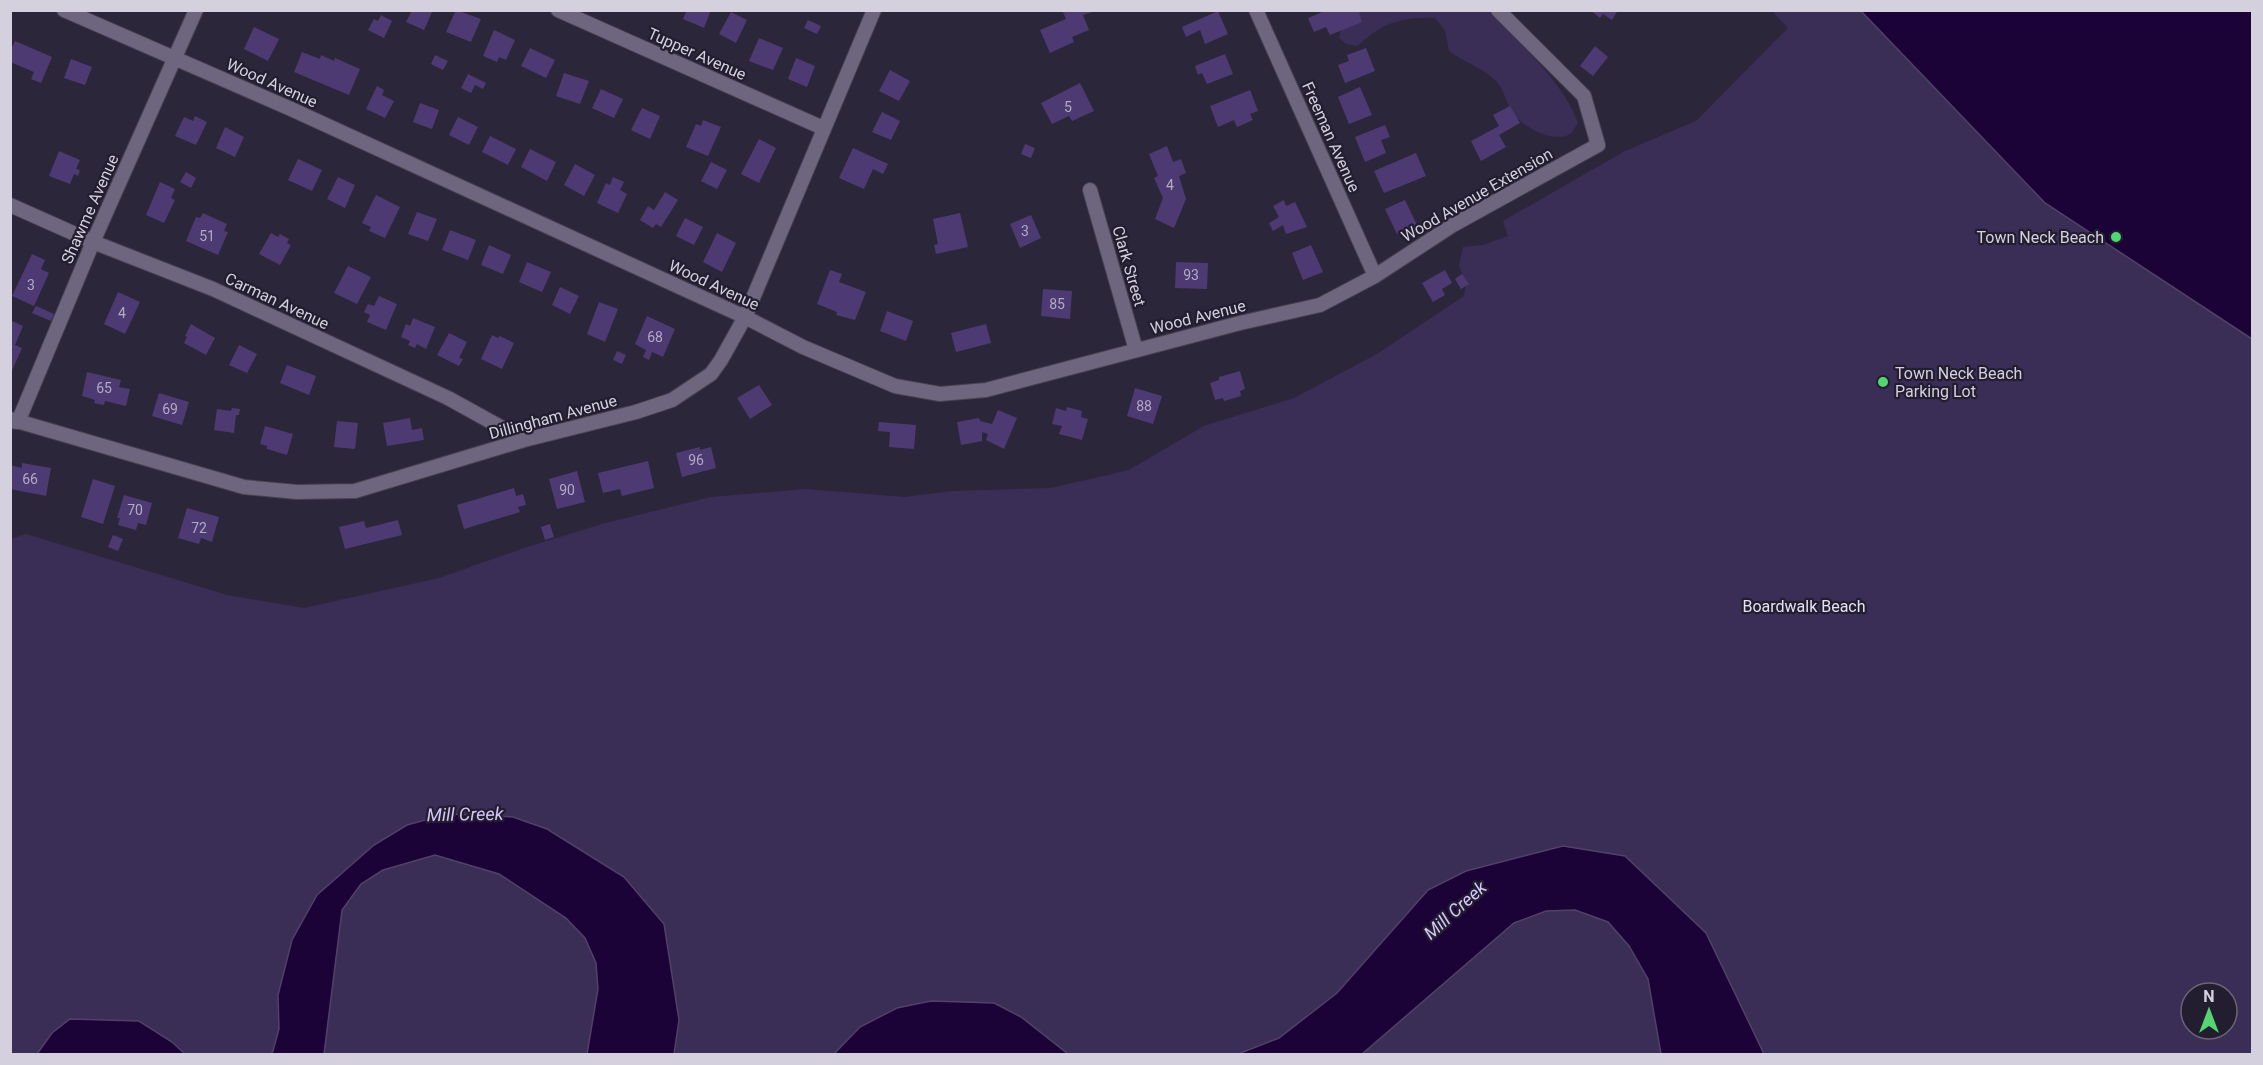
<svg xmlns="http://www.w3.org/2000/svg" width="2263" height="1065" font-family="Roboto,sans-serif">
	<rect width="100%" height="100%" fill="#2c263a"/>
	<path fill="#3b2e56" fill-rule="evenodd" d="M1344,11H1488C1516,38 1566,86 1578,123C1575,127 1573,132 1570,134C1554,144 1522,127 1513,113C1505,102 1506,92 1496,81C1485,69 1462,61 1449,51L1445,30L1435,18C1415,17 1394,19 1376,31C1369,35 1364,41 1357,46L1346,44L1339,38Z
		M1772,11H1949L2252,240V1054H11L10,539L26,534L227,595L304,608L439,578L524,548L602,524L711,497L805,489L904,497L952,491L1051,488L1129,470L1204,426L1294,398L1377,354L1464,296L1466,283L1459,266L1463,247L1483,245L1508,236L1503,221L1625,151L1696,121L1788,28ZM2191,993H2227V1029H2191Z"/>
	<path fill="#1b0337" stroke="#524069" stroke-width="1.5" d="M1861,11H2252V339L2045,203Z
		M447,814L513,817L547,829L624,877L664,924L679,1020L674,1054H587L598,989L596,963L585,938L566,918L499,874L435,855L383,870L361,884L342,910L324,1054H271L273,1051L279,1029L278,995L292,940L317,895L374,845L407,825Z
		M1563,846L1625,856L1706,933L1764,1054H1661L1648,979L1629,946L1608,922L1575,910L1546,911L1514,923L1362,1054H1238L1279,1038L1337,993L1428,890L1466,871Z
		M931,1001L994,1003L1021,1017L1068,1054H834L860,1027L897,1008Z
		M70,1019L139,1021L172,1042L185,1054H37L52,1033Z"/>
	<path fill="#4e3a72" d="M412,10H433L424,30L406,22Z
		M456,10L481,19L471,42L446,32Z
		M687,10H711L704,28L683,19Z
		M1062,10L1095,11L1083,15L1089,30L1072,37L1074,42L1050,53L1040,30L1066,19Z
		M1327,10H1365V11L1359,13L1362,22L1330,35L1326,27L1314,32L1308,18Z
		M1590,10H1618L1612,20L1603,14L1600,18Z
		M1218,11L1228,34L1205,44L1200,30L1186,37L1182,27Z
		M731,12L747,20L736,43L719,34Z
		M381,15L392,21L384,38L368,30L374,19L378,21Z
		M808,20L821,26L817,34L804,28Z
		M254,27L279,39L268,61L244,49Z
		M494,30L515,40L506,60L499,57L497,62L483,56Z
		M759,38L783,48L773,70L749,61Z
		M15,41L52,57L41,83L31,79L34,72L10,62V51Z
		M1595,46L1608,57L1593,76L1580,66Z
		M530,48L555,60L546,78L521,66Z
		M1366,48L1375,71L1345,83L1338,65L1349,61L1347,55Z
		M302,52L320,59L321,55L334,61L335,58L360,69L349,95L294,72Z
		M1225,54L1233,74L1207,84L1202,73L1198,75L1195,66Z
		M435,55L448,61L443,70L431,64Z
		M796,58L815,66L807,87L788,79Z
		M71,59L92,67L85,85L64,78Z
		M890,70L910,81L899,101L879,91Z
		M564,73L589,81L580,104L556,96Z
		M468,74L486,83L483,89L475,85L471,93L461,88Z
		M1080,83L1094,111L1072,121L1069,116L1052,124L1041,103Z
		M377,86L384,90L382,95L394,101L385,118L366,109Z
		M1360,87L1372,115L1349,124L1338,97Z
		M601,89L623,99L614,118L592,108Z
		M1250,90L1258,111L1250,114L1253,120L1237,127L1234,120L1218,127L1210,106Z
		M420,103L439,110L432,129L413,122Z
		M1510,106L1520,123L1499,135L1506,147L1481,161L1471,141L1499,126L1493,115Z
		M642,108L660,116L650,139L631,130Z
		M882,112L900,121L891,140L872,132Z
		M195,116L207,122L196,145L175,136L184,117L193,121Z
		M458,117L478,127L469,145L449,135Z
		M703,120L721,127L708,156L686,147L696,124L701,126Z
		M1385,125L1390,137L1381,140L1386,153L1365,162L1355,137Z
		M225,127L244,137L235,157L216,148Z
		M490,136L516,149L508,165L482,152Z
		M759,139L776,148L759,183L741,174Z
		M1025,144L1035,148L1031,158L1021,154Z
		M1167,146L1173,162L1181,159L1186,173L1179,176L1186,199L1174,228L1155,219L1163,198L1154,178L1158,176L1149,154Z
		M853,148L888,164L883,174L873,169L864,189L839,178Z
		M530,149L556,162L547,181L521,167Z
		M59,151L80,160L76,169L80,170L78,176L74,174L70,184L49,176Z
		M1416,153L1426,176L1384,193L1374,171Z
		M298,159L322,170L312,191L288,180Z
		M711,162L727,170L717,189L701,181Z
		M575,164L595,175L584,196L564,185Z
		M186,172L196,178L191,188L180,182Z
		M338,177L355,185L345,208L327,199Z
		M613,177L624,182L620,190L627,194L618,213L597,203L606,183L610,185Z
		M160,182L175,189L171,198L175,200L164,223L146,215Z
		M665,192L678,200L661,227L656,224L653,228L640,220L648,206L654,210Z
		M376,195L400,207L385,238L369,231L371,227L362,223Z
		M1284,200L1286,206L1295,202L1307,227L1286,234L1283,225L1273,231L1269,223L1279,217L1273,206Z
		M1405,200L1417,225L1397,234L1385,209Z
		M417,212L437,219L428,241L408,234Z
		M203,213L227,224L224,231L228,232L218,255L186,241L196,217L200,218Z
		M960,213L968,247L936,254L934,245L938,244L933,219Z
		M1031,215L1041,238L1020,248L1010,224Z
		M685,218L703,227L694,245L676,236Z
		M450,230L476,240L468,260L442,250Z
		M271,233L278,237L280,234L289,239L287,243L291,245L280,265L259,254Z
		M717,233L736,243L722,272L703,262Z
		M489,245L511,255L503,274L481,265Z
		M1311,245L1323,272L1303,280L1292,253Z
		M32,254L45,260L41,269L49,273L34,306L12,296Z
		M527,262L551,272L542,292L519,282Z
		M1176,262L1208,263L1207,289L1175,288Z
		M348,266L371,277L357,304L334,293Z
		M830,270L842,274L839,282L866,292L855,320L836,315L837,312L817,304Z
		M1445,270L1452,283L1442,289L1445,295L1433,302L1422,283Z
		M1462,274L1469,284L1461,289L1455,279Z
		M560,287L579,296L570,314L552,305Z
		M1043,289L1072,291L1070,319L1041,316Z
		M118,292L140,302L125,334L104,324Z
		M379,296L397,304L386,330L367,322L370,315L364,312L368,304L374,306Z
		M599,302L618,309L605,342L587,334Z
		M36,306L54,314L51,321L32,313Z
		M887,311L913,321L906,341L880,331Z
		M647,316L675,329L663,357L652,352L649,360L643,357L646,350L635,344Z
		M413,318L435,327L426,349L417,344L415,348L408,345L410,341L401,337L406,324L410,326Z
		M10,320L23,326L15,345L22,348L10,375Z
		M191,324L215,338L206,355L184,343L187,337L185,336Z
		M986,324L991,343L956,352L951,333Z
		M449,333L467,342L459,358L463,359L459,366L437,355Z
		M492,335L498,338L500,336L514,343L502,369L481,359Z
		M239,345L257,354L247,373L229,365Z
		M617,351L626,355L622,364L613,360Z
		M287,365L316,376L309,395L280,383Z
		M1240,371L1245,389L1240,391L1241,396L1224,401L1223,398L1215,400L1210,383L1219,380V377Z
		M87,372L121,380L119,387L130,389L126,406L105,401L104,405L94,403L95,400L82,396Z
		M759,385L772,405L750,419L737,398Z
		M1135,388L1162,396L1153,424L1127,416Z
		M159,393L189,402L182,425L152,416Z
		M1067,407L1082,411L1081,417L1088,419L1082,440L1059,434L1062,426L1052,424L1056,408L1066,411Z
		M232,408L240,409L239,415H236L234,433L214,430L217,409L231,411Z
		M998,410L1017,418L1004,449L986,440L988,434L982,432V441L961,445L957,422L979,418L980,421L992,424Z
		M410,418L412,430L422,428L424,440L387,446L383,423Z
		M337,421L358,423L355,449L334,447Z
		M879,422L916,425L914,449L889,447L890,432L878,431Z
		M265,426L293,434L287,455L267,449V446L260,444Z
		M700,447V450L711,447L716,468L682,477L676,453Z
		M648,461L654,488L622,496L620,489L603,493L598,473Z
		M22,463L51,468L46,496L10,489V465L22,468Z
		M577,471L585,502L557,509L549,479Z
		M93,479L115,486L103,524L81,517Z
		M514,488L516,496L523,494L526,505L518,507L520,512L464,529L457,505Z
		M124,495L152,503L146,525L138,523L136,530L118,525L120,518H117Z
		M187,508L219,517L212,542L201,538L199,544L178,538Z
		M398,520L402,535L345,549L339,527L364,521L366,528Z
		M550,524L554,537L545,540L541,527Z
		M113,535L123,539L118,551L108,547Z"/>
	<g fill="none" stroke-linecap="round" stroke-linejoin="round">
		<g stroke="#474152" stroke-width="16">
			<path id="minor" d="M64,10L291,109L745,317L803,347L895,386L940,394L986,390L1240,323L1320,305L1375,276L1453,225L1598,145L1584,96L1498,10
				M558,10L823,128
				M1256,10L1375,276
				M1090,190L1136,350
				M10,205L93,242L213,289L448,398L524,440
				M10,419L244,487L297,492L355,491L524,440L636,412L672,400L711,374L721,360L745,317L874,10
				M10,421L18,422L93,242L196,10"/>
		</g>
		<use href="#minor" stroke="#6d667e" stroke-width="14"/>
	</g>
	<g fill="#53d672" stroke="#231d30" stroke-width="2">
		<circle cx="2116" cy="237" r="6"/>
		<circle cx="1883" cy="382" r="6"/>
	</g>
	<g text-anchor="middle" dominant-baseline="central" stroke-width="4.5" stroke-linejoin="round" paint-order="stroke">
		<g font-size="14" fill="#b2aac3">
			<text x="1068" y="107">5</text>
			<text x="1170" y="185">4</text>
			<text x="1025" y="231">3</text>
			<text x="207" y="236">51</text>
			<text x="1191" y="275">93</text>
			<text x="31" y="285">3</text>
			<text x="1057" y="304">85</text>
			<text x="122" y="313">4</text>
			<text x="655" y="337">68</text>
			<text x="104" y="388">65</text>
			<text x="1144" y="406">88</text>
			<text x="170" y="409">69</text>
			<text x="696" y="460">96</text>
			<text x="30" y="479">66</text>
			<text x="567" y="490">90</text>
			<text x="135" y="510">70</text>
			<text x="199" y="528">72</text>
		</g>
		<g font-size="16" fill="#d4d0de" stroke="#231d30">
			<text transform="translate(697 54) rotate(24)">Tupper Avenue</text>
			<text transform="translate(272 83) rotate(24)">Wood Avenue</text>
			<text transform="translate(1331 137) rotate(66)">Freeman Avenue</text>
			<text transform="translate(1477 195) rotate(-30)">Wood Avenue Extension</text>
			<text transform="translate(90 209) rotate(-66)">Shawme Avenue</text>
			<text transform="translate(1129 266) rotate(74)">Clark Street</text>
			<text transform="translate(714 285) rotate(25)">Wood Avenue</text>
			<text transform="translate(277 301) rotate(25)">Carman Avenue</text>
			<text transform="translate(1198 317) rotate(-14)">Wood Avenue</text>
			<text transform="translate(553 417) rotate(-15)">Dillingham Avenue</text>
		</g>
		<g font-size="16" fill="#d4d0de" stroke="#231d30" text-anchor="end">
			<text x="2104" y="237">Town Neck Beach</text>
			<text x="1895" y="373" text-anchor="start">Town Neck Beach<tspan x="1895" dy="18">Parking Lot</tspan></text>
		</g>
		<g font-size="16" fill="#e5e0f2" stroke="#231d30">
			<text x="1804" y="606">Boardwalk Beach</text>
		</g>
		<g font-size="18" font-style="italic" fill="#d5c5fa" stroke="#231d30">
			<text transform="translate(465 814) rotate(-1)">Mill Creek</text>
			<text transform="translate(1455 910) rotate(-42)">Mill Creek</text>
		</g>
	</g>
	<rect width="2263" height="1065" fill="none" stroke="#d4d0de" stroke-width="24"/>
	<g transform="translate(2209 1011)"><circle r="28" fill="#231d30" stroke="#6a6576" stroke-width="1.5"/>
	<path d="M0-4.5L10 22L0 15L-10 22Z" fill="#53d672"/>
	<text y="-9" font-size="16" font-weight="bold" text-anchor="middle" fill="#d4d0de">N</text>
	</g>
</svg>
